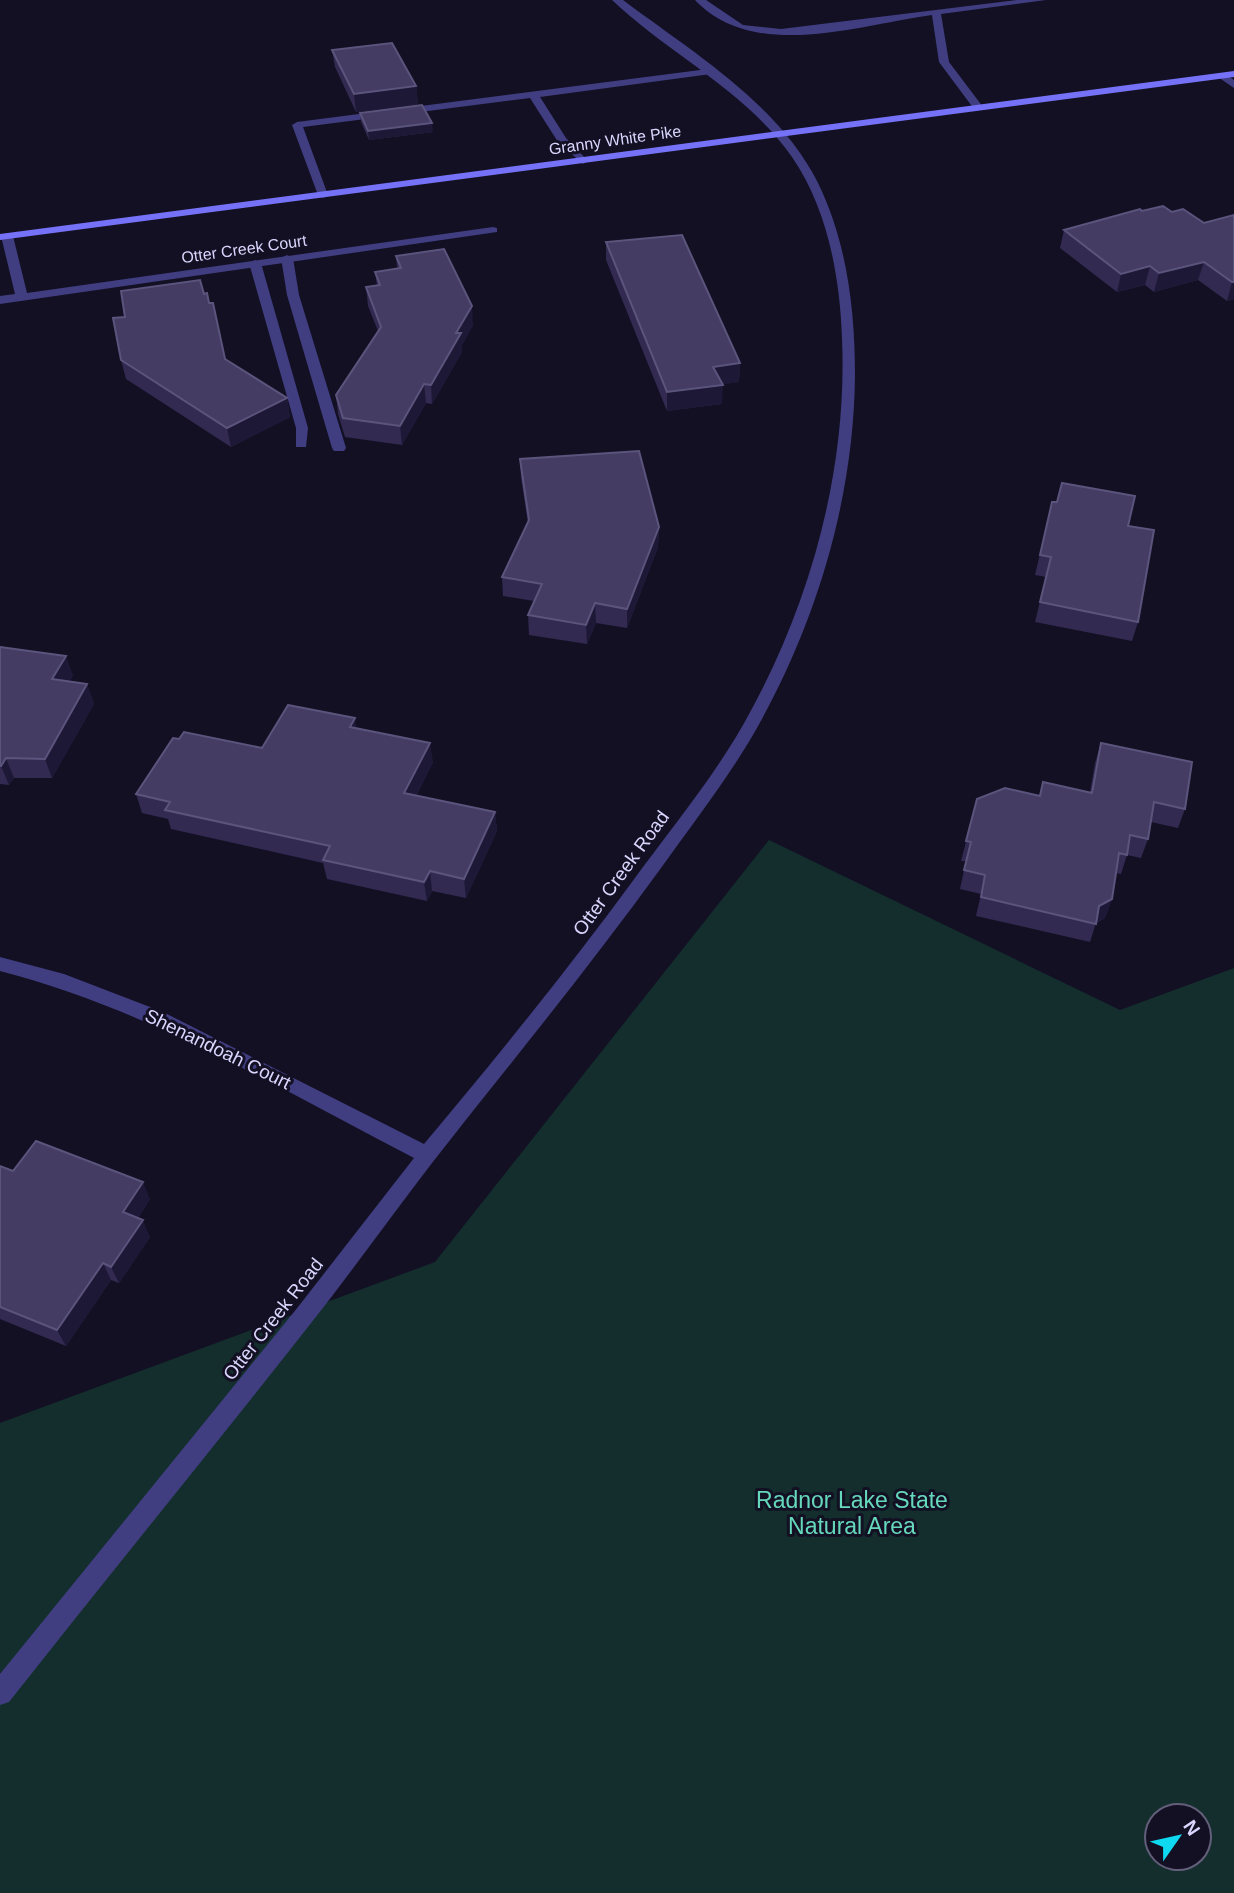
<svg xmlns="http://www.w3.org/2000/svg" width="1234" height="1893" font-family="Helvetica,sans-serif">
	<rect width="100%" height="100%" fill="#131024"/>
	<path fill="#132e2d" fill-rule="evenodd" d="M769,840L1120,1010L1234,968V1893H0V1423L435,1262ZM1157,1816H1199V1858H1157Z"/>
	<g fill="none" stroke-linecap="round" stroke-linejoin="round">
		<path fill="#403e80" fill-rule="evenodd" d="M695,0H706L743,25L781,29L1017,0H1046L941,14L949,62L983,107L978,110L974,109L939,62L932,15C858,25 754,62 695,0Z
			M708,69L713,72L711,74L540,97L566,138L588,161L583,164L558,142L530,98L303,127L328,195L323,198L318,195L292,125L297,122Z
			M287,255L293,258L299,295L346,448L344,451H334L332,448L287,295L281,258Z
			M255,260L261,263L308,428L306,447H296V428L249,263Z"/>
		<path fill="#403e80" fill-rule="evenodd" d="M612,0H623C692,52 778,103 818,183C847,242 855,310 855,375C854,502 814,631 750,740C723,785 691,826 661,868C588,969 509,1065 432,1163C396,1210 362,1257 326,1304C221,1438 114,1569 9,1702L0,1705V1674L298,1307L414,1158C279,1088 147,1009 0,971V957L64,974L163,1012L424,1144C496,1058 566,972 632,882C667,834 705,788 736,737C806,619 848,477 842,339C840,278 828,209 792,157C745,90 670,55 612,0Z
			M1218,73H1224L1234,80V88L1218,77Z
			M493,227L497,228V232L0,304V296L15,294L1,236L7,233L13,236L27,293Z"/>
		<path fill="#7672f7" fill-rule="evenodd" d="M1234,71V77L0,240V234Z"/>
	</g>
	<path fill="#322a51" d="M332,50L416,86L418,104L356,112L335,67Z
		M360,113L433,132L369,140L361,122Z
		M1142,211L1172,212L1204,223L1234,215V299L1227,301L1198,280L1154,292L1145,285L1117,292L1060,248L1064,230Z
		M606,242L740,363L739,382L722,384V404L667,411L606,260Z
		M396,256L473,325L462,345V352L432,404L426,403L402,445L345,437L338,414L336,395L378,331L368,306L366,287L377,286L375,272L397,269Z
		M204,294L225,359L287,398L290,417L231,447L126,379L121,360Z
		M520,459L659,527L658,547L627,628L596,623L587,644L529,635L528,615L534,601L503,596L502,577L528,523L521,478Z
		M1052,502L1128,526L1138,622L1132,641L1035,622L1046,577L1035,575Z
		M0,647L73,675L69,682L87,684L94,704L52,778H14L9,785L0,784Z
		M357,729L433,762L416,796L495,812L497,831L466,898L432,891L427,901L327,879L323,863L171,829L168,819L142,813L136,794L262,748Z
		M1101,743L1185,809L1178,828L1151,822L1148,839L1141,858L1127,855L1121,874L1116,873L1112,899L1105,918L1096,923L1090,942L976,916L981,894L960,889L966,861H961L977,799L1040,795L1043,782L1090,792L1095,763Z
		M0,1166L13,1171L150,1199L138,1218L150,1237L119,1283L111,1280L66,1346L0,1319Z"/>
	<path fill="#1e1837" d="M416,86L418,104L356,112L354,94Z
		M432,123L433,132L369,140L368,131Z
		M1204,262L1198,280L1154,292L1159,273Z
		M1150,266L1145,285L1117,292L1121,274Z
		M1232,282H1234V299L1227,301Z
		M472,306L473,325L462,345V352L432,404L431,385L456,333Z
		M740,363L739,382L712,386L713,367Z
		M424,384L426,403L402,445L400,426Z
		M723,385L722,404L667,411V392Z
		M287,398L290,417L231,447L227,428Z
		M659,527L658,547L627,628V609Z
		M595,603L596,623L587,644L586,625Z
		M66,656L73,675L59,699L52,679Z
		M87,684L94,704L52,778L45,759Z
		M355,718L358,738L350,727Z
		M430,743L433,762L407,813L404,793Z
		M6,758L14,778L9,785L1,766Z
		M495,812L497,831L466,898L464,879Z
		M430,871L432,891L427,901L424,882Z
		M1112,899L1105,918L1095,923L1099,906Z
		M143,1182L150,1199L130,1230L123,1212Z
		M143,1220L150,1237L119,1283L111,1267Z
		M103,1263L111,1280L66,1346L57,1330Z"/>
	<path fill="#443c63" stroke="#5b547c" stroke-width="2" d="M392,43L416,86L354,94L332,50Z
		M422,105L432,123L368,131L360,113Z
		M1163,206L1172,212L1183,209L1204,223L1234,215V282H1232L1204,262L1159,273L1150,266L1121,274L1064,230L1140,209L1142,211Z
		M682,235L740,363L713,367L723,385L667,392L606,242Z
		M444,249L472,306L456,333H461L431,385L424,384L400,426L343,418L336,395L381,327L366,287L380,285L375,272L401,268L396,256Z
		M200,280L204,294L207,293L209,303H213L225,359L287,398L227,428L121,360L113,318L125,317L121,291Z
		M639,451L659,527L627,609L595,603L586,625L528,615L542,584L502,577L529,520L520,459Z
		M1062,483L1135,496L1128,526L1154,530L1138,622L1040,602L1051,557L1040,555L1052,502H1057Z
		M0,647L66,656L52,679L87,684L45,759L6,758L1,766H0Z
		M288,705L355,718L350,727L430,743L404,793L495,812L464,879L430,871L424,882L323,860L330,846L165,810L170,802L136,794L173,738L179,739L184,732L262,748Z
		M1101,743L1192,762L1185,809L1154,802L1148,839L1130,835L1127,855L1119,853L1112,899L1099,906L1096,924L981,897L985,875L964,870L971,842L966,841L977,799L1005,788L1040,796L1043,782L1092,793Z
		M36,1141L143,1182L123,1212L143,1220L111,1267L103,1263L57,1330L0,1307V1166L13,1171Z"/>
	<g text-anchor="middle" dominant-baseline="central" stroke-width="6" stroke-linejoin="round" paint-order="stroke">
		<g font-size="16" fill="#dad5fd" stroke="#131024">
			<text transform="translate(615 140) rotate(-8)">Granny White Pike</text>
			<text transform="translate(244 249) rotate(-8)">Otter Creek Court</text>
		</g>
		<g font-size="19" fill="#dad5fd" stroke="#131024">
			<text transform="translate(621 873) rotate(-54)">Otter Creek Road</text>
			<text transform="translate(218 1049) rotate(26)">Shenandoah Court</text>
			<text transform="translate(273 1319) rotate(-52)">Otter Creek Road</text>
		</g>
		<g font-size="23" fill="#65d8bc" stroke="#131024">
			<text x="852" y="1500">Radnor Lake State<tspan x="852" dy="26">Natural Area</tspan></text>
		</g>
	</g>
	<g transform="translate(1178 1837) rotate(56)"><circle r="33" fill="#131024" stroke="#635f7b" stroke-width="2"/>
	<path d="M0-5L12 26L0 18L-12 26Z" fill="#0ed9f0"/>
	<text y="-10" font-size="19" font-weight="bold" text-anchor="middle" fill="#dad5fd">N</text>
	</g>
</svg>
